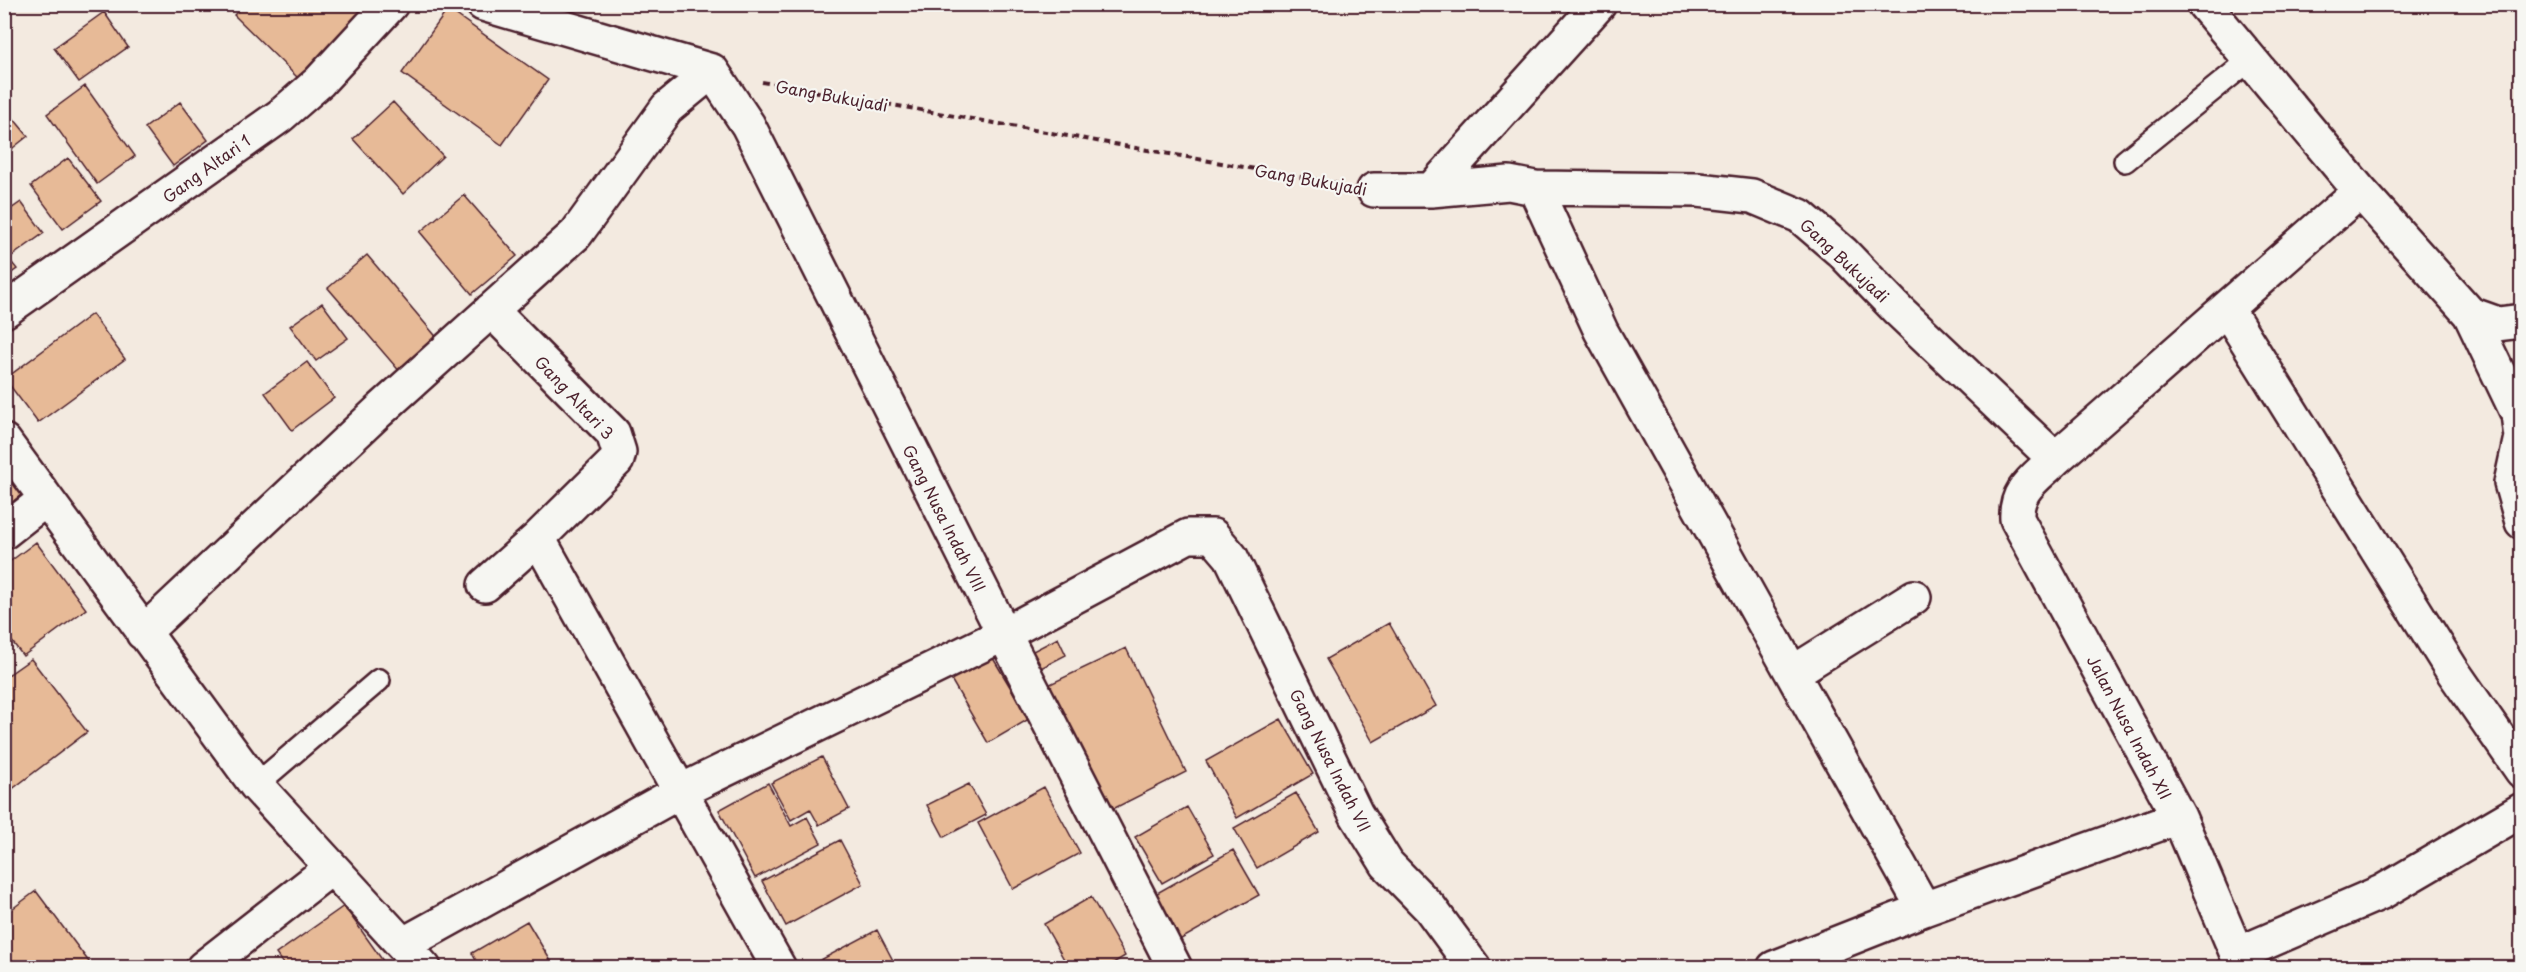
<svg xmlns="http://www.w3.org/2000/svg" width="2526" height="972" font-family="'Playpen Sans',sans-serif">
	<rect width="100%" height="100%" fill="#f3eae0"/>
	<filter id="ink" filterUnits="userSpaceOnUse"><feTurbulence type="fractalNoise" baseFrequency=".0167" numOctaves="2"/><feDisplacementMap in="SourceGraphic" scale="12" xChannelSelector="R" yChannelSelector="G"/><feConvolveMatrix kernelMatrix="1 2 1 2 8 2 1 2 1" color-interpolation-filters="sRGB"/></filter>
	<g filter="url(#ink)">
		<path fill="#e7ba97" stroke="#4a1f2b" stroke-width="1.5" d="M245,4H354L363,13L299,79L234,15Z
			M448,9L548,80L502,145L402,73Z
			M104,12L128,47L79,82L54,48Z
			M85,86L135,156L97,184L47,114Z
			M180,102L208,140L173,166L145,128Z
			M393,102L443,156L403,194L353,139Z
			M4,107L28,136L4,155Z
			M68,158L101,201L63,229L31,186Z
			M464,195L517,256L472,294L420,232Z
			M21,202L44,233L12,256L4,246V214Z
			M4,253L17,269L4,278Z
			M367,255L439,340L401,373L328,288Z
			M322,303L348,338L316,361L290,326Z
			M92,314L125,359L38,423L5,379Z
			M307,362L334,398L292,430L265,393Z
			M4,474L22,494L4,509Z
			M36,542L86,609L23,656L4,631V566Z
			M1389,623L1436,706L1373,742L1326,659Z
			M1058,638L1066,655L1039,669L1031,652Z
			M1126,648L1186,772L1109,811L1048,685Z
			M990,653L1029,719L988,743L949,676Z
			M31,659L87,732L11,790L4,781V678Z
			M1281,719L1313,774L1237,818L1206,761Z
			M822,757L849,809L819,825L810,809L791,820L771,783Z
			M768,783L791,826L807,817L821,843L755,878L719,810Z
			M969,784L986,815L944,837L927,805Z
			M1044,787L1080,853L1013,889L978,823Z
			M1296,793L1319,832L1257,868L1234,828Z
			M1187,807L1214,854L1162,883L1135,837Z
			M840,840L863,884L786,926L762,881Z
			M1233,850L1259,895L1176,942L1150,897Z
			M36,891L92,966L90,968H4V915Z
			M1091,897L1125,956L1105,968H1069L1044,924Z
			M344,906L388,968H286L276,954Z
			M527,921L555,968H480L472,953Z
			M877,930L897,968H815L813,964Z"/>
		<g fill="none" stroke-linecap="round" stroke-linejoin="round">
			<g stroke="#4a1f2b" stroke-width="26">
				<path id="service" d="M2125,161L2251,59
					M256,785L379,680"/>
			</g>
			<g stroke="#4a1f2b" stroke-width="38">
				<path id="minor" d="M483,4L712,71
					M2204,4L2360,191L2470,314L2498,324L2522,321
					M712,71L748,125L1004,634L1175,968
					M1535,188L1601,331L1924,909
					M1374,190H1431L1509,183L1535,188L1698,190L1752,196L1800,216L1843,253L1898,310L2055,459
					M1431,190L1599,4
					M2227,309L2452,670L2522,771
					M4,311L280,116L319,82L391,4
					M2470,314L2518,414L2521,437L2511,483L2522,522
					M4,441L256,785L424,968
					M4,532L46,499
					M538,538L779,968
					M485,585L538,538L617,460L619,452L613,433L491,310
					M143,633L378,412L576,234L667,108L712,71
					M1794,672L1914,597
					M404,944L681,791L1004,634L1188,536H1213L1231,557L1356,814L1387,864L1430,908L1474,968
					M2238,954L2382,892L2522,810
					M203,968L331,868
					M1774,968L1924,909L2179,817
					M2243,968L2179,817L2017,519C2015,489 2036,478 2055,459L2360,191"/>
			</g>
			<path stroke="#4a1f2b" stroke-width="4" stroke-dasharray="6 4.5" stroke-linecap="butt" d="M762,82L1340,184"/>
			<use href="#service" stroke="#f6f6f2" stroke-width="21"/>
			<use href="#minor" stroke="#f6f6f2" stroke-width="33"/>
		</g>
	</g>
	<g text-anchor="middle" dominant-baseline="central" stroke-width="4.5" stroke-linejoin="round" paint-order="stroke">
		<g font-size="16" fill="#4a1f2b" stroke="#f6f6f2">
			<text transform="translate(832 95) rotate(10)">Gang Bukujadi</text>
			<text transform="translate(206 168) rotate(-36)">Gang Altari 1</text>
			<text transform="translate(1311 179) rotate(10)">Gang Bukujadi</text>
			<text transform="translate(1845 260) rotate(43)">Gang Bukujadi</text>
			<text transform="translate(575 397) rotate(47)">Gang Altari 3</text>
			<text transform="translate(945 518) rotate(63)">Gang Nusa Indah VIII</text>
			<text transform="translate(2130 727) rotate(62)">Jalan Nusa Indah XII</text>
			<text transform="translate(1331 760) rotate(63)">Gang Nusa Indah VII</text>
		</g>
	</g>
	<rect width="2526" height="972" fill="none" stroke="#f6f6f2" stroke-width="24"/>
	<rect x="12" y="12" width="2502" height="948" fill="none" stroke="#4a1f2b" stroke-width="2" filter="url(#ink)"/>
</svg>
